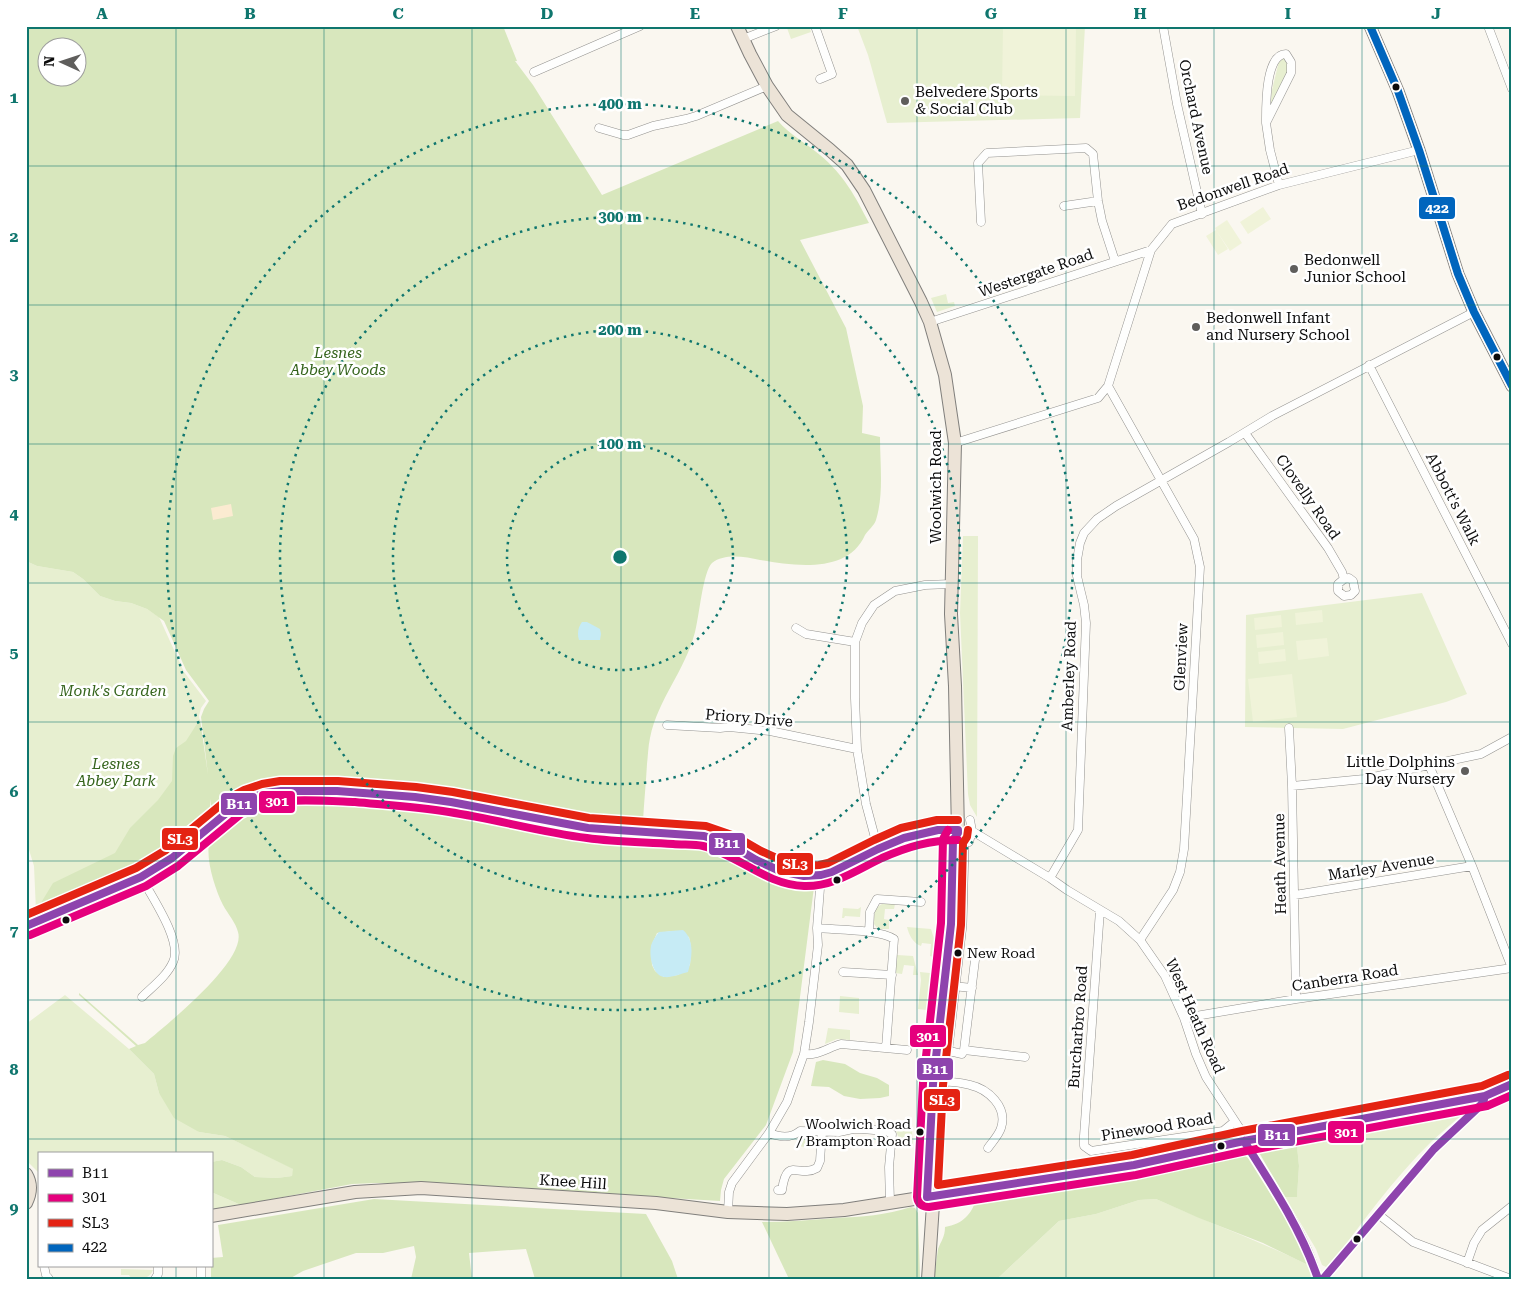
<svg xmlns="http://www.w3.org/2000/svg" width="1538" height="1305" font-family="'Roboto Serif',serif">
	<rect width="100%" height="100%" fill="#faf7f0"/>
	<path fill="#e7efd0" d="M792,26H809L811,32L791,39L787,28Z
		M857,26H1085L1080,118L887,123L868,55Z
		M1284,58L1288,62L1289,70L1270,109L1272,90L1279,61Z
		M946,294L948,303L954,302L955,306L937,312L931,298Z
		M963,536H978L977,817L970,805L968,794L960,613Z
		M26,561L37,566L73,572L83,579L100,596L115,601L131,603L147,609L159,617L184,672L206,701L201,708L199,716L208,778L210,812V815L177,844L135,869L36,911L34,866L26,840Z
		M1422,593L1467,694L1446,702L1343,729L1245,727L1246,615Z
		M884,903L895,904L894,909H885L884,919L889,920V929H878L874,924C874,914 874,907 884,903Z
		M861,907L860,917L845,916L844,918H842L843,908L858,909Z
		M907,927L931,929L935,942L933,957L930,956L931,944L922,943L921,946C913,943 909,935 907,927Z
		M897,955L913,956L918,975H913L914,966L904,965L902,974L895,973Z
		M920,972L939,974L935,1011L918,1009L921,980Z
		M65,995L129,1049L154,1074L159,1093L199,1132L225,1136L294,1169L292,1176L277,1178L255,1177L241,1167L222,1160L211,1162V1154H39V1173L26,1160V1024Z
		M840,996L859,998V1014L839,1012Z
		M828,1028L850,1030V1040L837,1039L825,1044Z
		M1475,1103C1461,1116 1446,1128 1432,1141C1393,1179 1361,1224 1328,1268L1322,1265L1316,1249L1285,1197L1297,1196L1299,1166L1296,1136Z
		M912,1130L913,1148L897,1147L898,1136L896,1131Z
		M812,1134L817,1140L816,1147L811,1148L799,1146L800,1135Z
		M211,1192L241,1205L211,1211Z
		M1156,1199C1207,1222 1260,1241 1310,1266L1311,1279H997L1059,1221L1096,1214L1139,1200Z
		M121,1269L153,1270C149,1280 141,1278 131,1278L129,1275H121Z"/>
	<path fill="#d8e7bd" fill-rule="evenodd" d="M26,26H503L517,61H515L533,85L602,195L778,121C790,135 806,143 820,155C844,175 855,196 869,223L800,240L846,328L863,406L862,433L880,437C880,464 884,494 876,520C874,526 868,530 865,535C848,574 794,566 760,560C745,557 725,553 712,563C703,571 699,618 695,632C685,671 658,699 650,738C648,747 648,756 647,764C646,783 644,802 643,821L594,818L424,788L277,778L256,783L236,792L212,813L210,799V815L177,844L135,869L36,911L53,883L115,853L130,828L158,800L172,781L173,756L176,748L186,741L200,719L208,775L201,717L204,709L209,701L186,670L164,621L147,609L131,603L115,601L100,596L83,579L73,572L37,566L26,561ZM48,48H78V78H48Z
		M280,800L422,808L592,837L706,846L778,882L809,884L814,887L793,1052L766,1125L724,1179L721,1190L720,1201L440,1184L376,1183L352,1184L241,1205L211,1192V1162L222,1160L241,1167L255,1177L277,1178L292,1176L293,1169L225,1136L199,1132L174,1118L159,1093L154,1074L129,1049L136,1046L79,995V993L138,1045L145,1043C166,1025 247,961 238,932C236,923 228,914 223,905C215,889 206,861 209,843L246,810L262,803ZM673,931L689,937L691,947L690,965L678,975L664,977L655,971L652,965L651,947L657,933Z
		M823,1060L845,1064L860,1073L877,1078L889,1085V1096L880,1098L860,1099L844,1096L829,1087L811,1086L816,1062Z
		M1296,1136L1299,1166L1297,1197H1285L1257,1149L1260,1142Z
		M1230,1148L1239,1151L1248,1158L1301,1243L1310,1266L1263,1243L1199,1218L1156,1199L1139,1200L1096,1214L1059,1221L997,1279H934L938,1249C941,1241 945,1237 945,1227C963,1224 972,1214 977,1197L1135,1171Z
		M374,1199L646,1214L672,1261L678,1279H535L526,1249L469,1253L472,1279H411L416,1257L414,1246L383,1253H356L303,1271L289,1279H211V1258L223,1257L218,1225Z
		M911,1207L915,1208L918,1213L920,1279H789L762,1222C787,1222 811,1220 835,1218C862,1217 886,1215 911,1207Z"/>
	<path fill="#fbebd1" d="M231,504L233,516L213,520L211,508Z"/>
	<path fill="#f0f3d9" d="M1003,26H1076L1075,96L1002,95Z
		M1263,207L1271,219L1248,234L1240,222Z
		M1227,220L1242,243L1230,251L1216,230L1228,249L1218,255L1206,236L1216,230L1215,228Z
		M1322,610L1323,622L1296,625L1295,613Z
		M1281,615L1282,627L1255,630L1254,618Z
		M1283,632L1284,645L1257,648L1256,635Z
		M1327,638L1329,656L1298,660L1296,641Z
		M1285,649L1286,661L1259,664L1258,652Z
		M1292,674L1297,717L1253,722L1248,679Z"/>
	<path fill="#c6ebf5" d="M582,622H587L600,629L601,634L600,640H579C577,634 578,627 582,622Z
		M683,930C695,940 692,958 688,972C680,974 671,978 664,977C652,975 649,955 651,946C652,942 656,935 659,932Z"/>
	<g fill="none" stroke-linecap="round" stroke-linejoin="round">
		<g stroke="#93928f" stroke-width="9">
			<path id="street" d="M815,26L832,74L820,79
				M1163,26L1177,104L1202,214
				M1488,26L1512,89
				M743,39L776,26
				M534,72L640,26
				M1266,123C1266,107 1265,54 1286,54L1291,62V73L1266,123L1270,150L1279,185
				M599,128L623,135H628L653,126L686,119L696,116L767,86
				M1064,206L1098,201
				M981,222L978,163L987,153L1086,148L1093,154L1098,201L1102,221L1115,261
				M930,322L1151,250
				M1369,365L1512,644
				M1108,386L1194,539L1200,567L1184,849L1180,872L1173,890L1140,940
				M1245,433L1328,548L1342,572L1344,579L1349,578L1353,581L1355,591L1351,595L1344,596L1338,591V584L1344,579
				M955,443L1098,398L1108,386L1151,250L1172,224L1279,185L1419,150
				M796,628L806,634L855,642
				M667,725L720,728L729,727L770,731L857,749
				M1289,728L1292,786L1296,999
				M1429,765L1472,866L1512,968
				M1292,786L1364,779L1481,754L1512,737
				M972,831L1050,878L1067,890L1119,921L1140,940L1165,976L1184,1018L1196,1054L1206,1077L1242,1132L1244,1141C1270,1183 1305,1232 1318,1279
				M969,842L972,831L970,820
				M878,849L866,804L857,749L855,698V642L862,623L874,605L895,591L925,585L951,584
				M141,877C152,897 183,942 173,962C167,976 152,987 142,997
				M1050,878L1078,830L1086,623L1084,605L1077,576V560L1080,543L1084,533L1097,519L1116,506L1229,442L1272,416L1474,312
				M1295,895L1472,866
				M1100,910L1084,1136V1146L1091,1151L1223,1131L1234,1122
				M26,926L141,877L172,858L235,806L248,799L265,793L281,791H337L415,797L451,802L588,828L704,836L731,845L756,860L780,871L804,876L821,875L832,872L878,849L904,838L938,830H958
				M817,928C836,930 879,929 894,939L886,1048
				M869,932L870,912L877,899L921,902
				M843,972L892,975
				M953,986L972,988
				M1184,1018L1296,999L1512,968
				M945,1050L962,1054L964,1050L1025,1057
				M964,1050L975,960
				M804,1054C818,1056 827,1048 841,1044L907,1050
				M942,1081C951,1082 961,1082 970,1085C988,1089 1008,1107 1001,1128C999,1135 992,1142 988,1148
				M769,1133C780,1137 790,1139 800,1131L839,1132L853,1129H862L886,1131L892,1134L889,1167L890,1202
				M778,1190H782C787,1155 798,1179 817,1168L820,1161L822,1131
				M933,1196L1134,1165L1244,1141L1485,1096L1512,1084
				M728,1212L729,1192L732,1183L769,1133L787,1102L804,1054L809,1022L818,945L817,928L821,875
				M1378,1214L1413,1242L1511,1279
				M1467,1263L1474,1243L1482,1230L1512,1206
				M44,1266L46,1275L49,1279
				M201,1266V1279
				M155,1279L158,1274V1266
				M1323,1279L1434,1149L1483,1103L1485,1096"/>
		</g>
		<g stroke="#8a8885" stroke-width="13">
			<path id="secondary" d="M1370,26L1398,91L1419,150L1458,274L1474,312L1512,386"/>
		</g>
		<g stroke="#807f7c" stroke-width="14">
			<path id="primary" d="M737,26L750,54L767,86L787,115L830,150L847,165L864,190L921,302L930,322L945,375L955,443L951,614L955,686L958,833L962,839V843L960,924L940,1100L928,1279
				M932,1100L936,1054L951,924L953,840L958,833
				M26,1174C32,1184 31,1193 26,1203
				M211,1216L355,1192L421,1188L656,1203L728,1212L787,1214L844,1210L933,1196"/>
		</g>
		<use href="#street" stroke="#fefefd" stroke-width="8"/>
		<use href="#secondary" stroke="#f4f1e8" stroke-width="11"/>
		<use href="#primary" stroke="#ece3d7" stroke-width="12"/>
		<g stroke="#fff" stroke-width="11">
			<path id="bus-1" d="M958,830V833L953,840L951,924L933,1084L927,1197L1134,1165L1244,1141L1485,1096L1512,1084
				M26,926L141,877L172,858L235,806L248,799L265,793L281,791H337L415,797L451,802L588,828L704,836L731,845L756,860L780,871L804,876L821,875L832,872L878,849L904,838L938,830H958
				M1244,1141C1272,1185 1301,1229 1318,1279
				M1323,1279L1434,1149L1483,1103L1485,1096"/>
		</g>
		<g stroke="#fff" stroke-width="11">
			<path id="bus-2" d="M948,830L943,839L941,923L923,1083L917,1197C918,1204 922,1207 929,1207L1136,1175L1246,1151L1487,1106L1512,1095
				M30,935L146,886L178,866L241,814C249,810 259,805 268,803C292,798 331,801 355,802C387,805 418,807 449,812C495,819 540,832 587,838C615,842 644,842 673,844C683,845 694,844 703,846C739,855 766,885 804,886C833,887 857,870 882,858C907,847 930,840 958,840"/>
		</g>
		<g stroke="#fff" stroke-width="11">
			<path id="bus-3" d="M968,830L967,837L963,843L961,925L943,1085L938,1185L1132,1155L1242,1131L1482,1086L1508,1075
				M26,915L136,868L166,850L229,798L244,790L262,784L280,781H338L416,787L453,792L589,818L706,826L735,836L761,851L783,861L805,866L819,865L828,863L874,840L901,828L937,820H958"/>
		</g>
		<g stroke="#fff" stroke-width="11">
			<path id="bus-4" d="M1370,26L1398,91L1419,150L1458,274L1474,312L1512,386"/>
		</g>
		<use href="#bus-1" stroke="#8e44ad" stroke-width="8"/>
		<use href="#bus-2" stroke="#e5007d" stroke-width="8"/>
		<use href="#bus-3" stroke="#e42313" stroke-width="8"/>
		<use href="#bus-4" stroke="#0065bd" stroke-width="8"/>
	</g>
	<path fill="none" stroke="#0f766e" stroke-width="1" stroke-opacity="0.55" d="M176,26V1154M324,26V1279M472,26V1279M621,26V1279M769,26V1279M917,26V1279M1066,26V1279M1214,26V1279M1362,26V1279M26,166H1512M26,305H1512M26,444H1512M26,583H1512M26,722H1512M26,861H1512M26,1000H1512M26,1139H1512M176,1266V1279"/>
	<g fill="none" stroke="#0f766e" stroke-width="2.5" stroke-dasharray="2.5 5">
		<circle cx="620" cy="557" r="113"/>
		<circle cx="620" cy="557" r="227"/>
		<circle cx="620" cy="557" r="340"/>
		<circle cx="620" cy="557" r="453"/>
	</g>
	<g fill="#0c0c0c" stroke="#fff" stroke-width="2">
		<circle cx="1396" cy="87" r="4.5"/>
		<circle cx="1497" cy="357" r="4.5"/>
		<circle cx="837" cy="880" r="4.5"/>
		<circle cx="66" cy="920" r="4.5"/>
		<circle cx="958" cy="953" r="4.5"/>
		<circle cx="920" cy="1132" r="4.5"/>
		<circle cx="1221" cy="1146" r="4.5"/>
		<circle cx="1357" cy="1239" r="4.5"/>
	</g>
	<g fill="#5f5e5c" stroke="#fff" stroke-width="2">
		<circle cx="905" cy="101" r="5"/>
		<circle cx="1294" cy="269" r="5"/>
		<circle cx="1196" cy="327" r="5"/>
		<circle cx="1465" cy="771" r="5"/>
	</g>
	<g text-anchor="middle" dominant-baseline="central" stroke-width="5" stroke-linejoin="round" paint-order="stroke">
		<g font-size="14" fill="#0c0c0c" stroke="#fff" text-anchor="start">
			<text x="967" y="953">New Road</text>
			<text x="911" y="1124" text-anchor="end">Woolwich Road<tspan x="911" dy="17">/ Brampton Road</tspan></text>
		</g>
		<g font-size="15" fill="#0c0c0c" stroke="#fff" text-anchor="start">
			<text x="915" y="92">Belvedere Sports<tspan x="915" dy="17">&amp; Social Club</tspan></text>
			<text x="1304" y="260">Bedonwell<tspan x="1304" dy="17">Junior School</tspan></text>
			<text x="1206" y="318">Bedonwell Infant<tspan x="1206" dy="17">and Nursery School</tspan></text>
			<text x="1455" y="762" text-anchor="end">Little Dolphins<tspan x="1455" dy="17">Day Nursery</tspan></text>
		</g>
		<g font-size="15" fill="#0c0c0c" stroke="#fff">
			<text transform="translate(1196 117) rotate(78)">Orchard Avenue</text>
			<text transform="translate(1233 187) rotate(-19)">Bedonwell Road</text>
			<text transform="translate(1036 273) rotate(-19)">Westergate Road</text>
			<text transform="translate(936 487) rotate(-90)">Woolwich Road</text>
			<text transform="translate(1308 497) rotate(55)">Clovelly Road</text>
			<text transform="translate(1453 499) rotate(63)">Abbott's Walk</text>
			<text transform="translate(1181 657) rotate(-87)">Glenview</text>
			<text transform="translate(1069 676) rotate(-88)">Amberley Road</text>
			<text transform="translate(749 718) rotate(5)">Priory Drive</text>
			<text transform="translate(1280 864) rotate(-91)">Heath Avenue</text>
			<text transform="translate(1381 867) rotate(-9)">Marley Avenue</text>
			<text transform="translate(1345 978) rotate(-9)">Canberra Road</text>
			<text transform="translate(1195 1016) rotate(66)">West Heath Road</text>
			<text transform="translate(1078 1027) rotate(-86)">Burcharbro Road</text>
			<text transform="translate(1157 1127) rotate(-9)">Pinewood Road</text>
			<text transform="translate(573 1182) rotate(4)">Knee Hill</text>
		</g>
		<g font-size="15" font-style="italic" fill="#35641c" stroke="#fff">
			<text x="338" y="353">Lesnes<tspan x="338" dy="17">Abbey Woods</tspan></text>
			<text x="113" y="691">Monk's Garden</text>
			<text x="116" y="764">Lesnes<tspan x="116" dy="17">Abbey Park</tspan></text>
		</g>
	</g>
	<circle cx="620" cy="557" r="8" fill="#0f766e" stroke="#fff" stroke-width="2.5"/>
	<g font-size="15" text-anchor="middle" font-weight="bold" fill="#0f766e" stroke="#fff" stroke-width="5" stroke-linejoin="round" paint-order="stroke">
		<text x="620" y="109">400 m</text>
		<text x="620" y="222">300 m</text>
		<text x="620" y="335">200 m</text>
		<text x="620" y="449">100 m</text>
	</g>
	<g stroke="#fff" stroke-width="2">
		<rect x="1418" y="196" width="38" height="24" rx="5" fill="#0065bd"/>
		<rect x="258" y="790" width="38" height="24" rx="5" fill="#e5007d"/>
		<rect x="220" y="792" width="38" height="24" rx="5" fill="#8e44ad"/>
		<rect x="161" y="827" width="38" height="24" rx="5" fill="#e42313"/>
		<rect x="708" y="832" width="38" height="24" rx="5" fill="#8e44ad"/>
		<rect x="776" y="852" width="38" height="24" rx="5" fill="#e42313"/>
		<rect x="909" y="1024" width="38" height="24" rx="5" fill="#e5007d"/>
		<rect x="916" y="1057" width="38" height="24" rx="5" fill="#8e44ad"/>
		<rect x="923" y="1088" width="38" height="24" rx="5" fill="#e42313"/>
		<rect x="1327" y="1120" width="38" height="24" rx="5" fill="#e5007d"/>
		<rect x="1257" y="1123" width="39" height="24" rx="5" fill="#8e44ad"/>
	</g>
	<g font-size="14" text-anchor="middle" font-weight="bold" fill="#fff">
		<text x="1437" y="213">422</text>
		<text x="277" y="806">301</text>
		<text x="239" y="809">B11</text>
		<text x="180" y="844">SL3</text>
		<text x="727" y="848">B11</text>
		<text x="795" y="869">SL3</text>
		<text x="928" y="1041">301</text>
		<text x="935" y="1074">B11</text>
		<text x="942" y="1105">SL3</text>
		<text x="1346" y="1137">301</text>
		<text x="1277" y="1140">B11</text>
	</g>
	<rect width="1538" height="1305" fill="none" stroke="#ffffff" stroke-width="55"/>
	<rect x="38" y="1152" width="175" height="115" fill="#ffffff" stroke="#9e9e9e"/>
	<rect x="48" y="1169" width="25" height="8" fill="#8e44ad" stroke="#9e9e9e"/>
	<text x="82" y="1178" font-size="15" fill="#0c0c0c">B11</text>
	<rect x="48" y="1194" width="25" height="8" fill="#e5007d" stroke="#9e9e9e"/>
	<text x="82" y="1202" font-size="15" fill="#0c0c0c">301</text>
	<rect x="48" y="1219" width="25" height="8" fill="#e42313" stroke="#9e9e9e"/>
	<text x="82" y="1228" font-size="15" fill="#0c0c0c">SL3</text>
	<rect x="48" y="1244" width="25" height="8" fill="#0065bd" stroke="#9e9e9e"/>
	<text x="82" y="1252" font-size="15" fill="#0c0c0c">422</text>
	<g transform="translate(62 62) rotate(273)"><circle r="24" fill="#ffffff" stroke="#9e9e9e"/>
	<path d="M0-4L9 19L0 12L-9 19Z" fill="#5f5e5c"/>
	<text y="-8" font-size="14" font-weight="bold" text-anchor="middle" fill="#0c0c0c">N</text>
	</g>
	<rect x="28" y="28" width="1482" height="1250" fill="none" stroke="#0f766e" stroke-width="2"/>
	<g font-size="16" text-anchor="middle" font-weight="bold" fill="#0f766e">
		<text x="102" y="19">A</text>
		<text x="250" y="19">B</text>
		<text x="398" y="19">C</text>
		<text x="547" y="19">D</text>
		<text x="695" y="19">E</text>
		<text x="843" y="19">F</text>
		<text x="991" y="19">G</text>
		<text x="1140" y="19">H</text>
		<text x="1288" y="19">I</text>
		<text x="1436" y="19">J</text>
		<text x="14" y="103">1</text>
		<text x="14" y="242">2</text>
		<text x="14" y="380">3</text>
		<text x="14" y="519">4</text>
		<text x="14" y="658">5</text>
		<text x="14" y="797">6</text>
		<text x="14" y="936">7</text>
		<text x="14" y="1075">8</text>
		<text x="14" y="1214">9</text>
	</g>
</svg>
